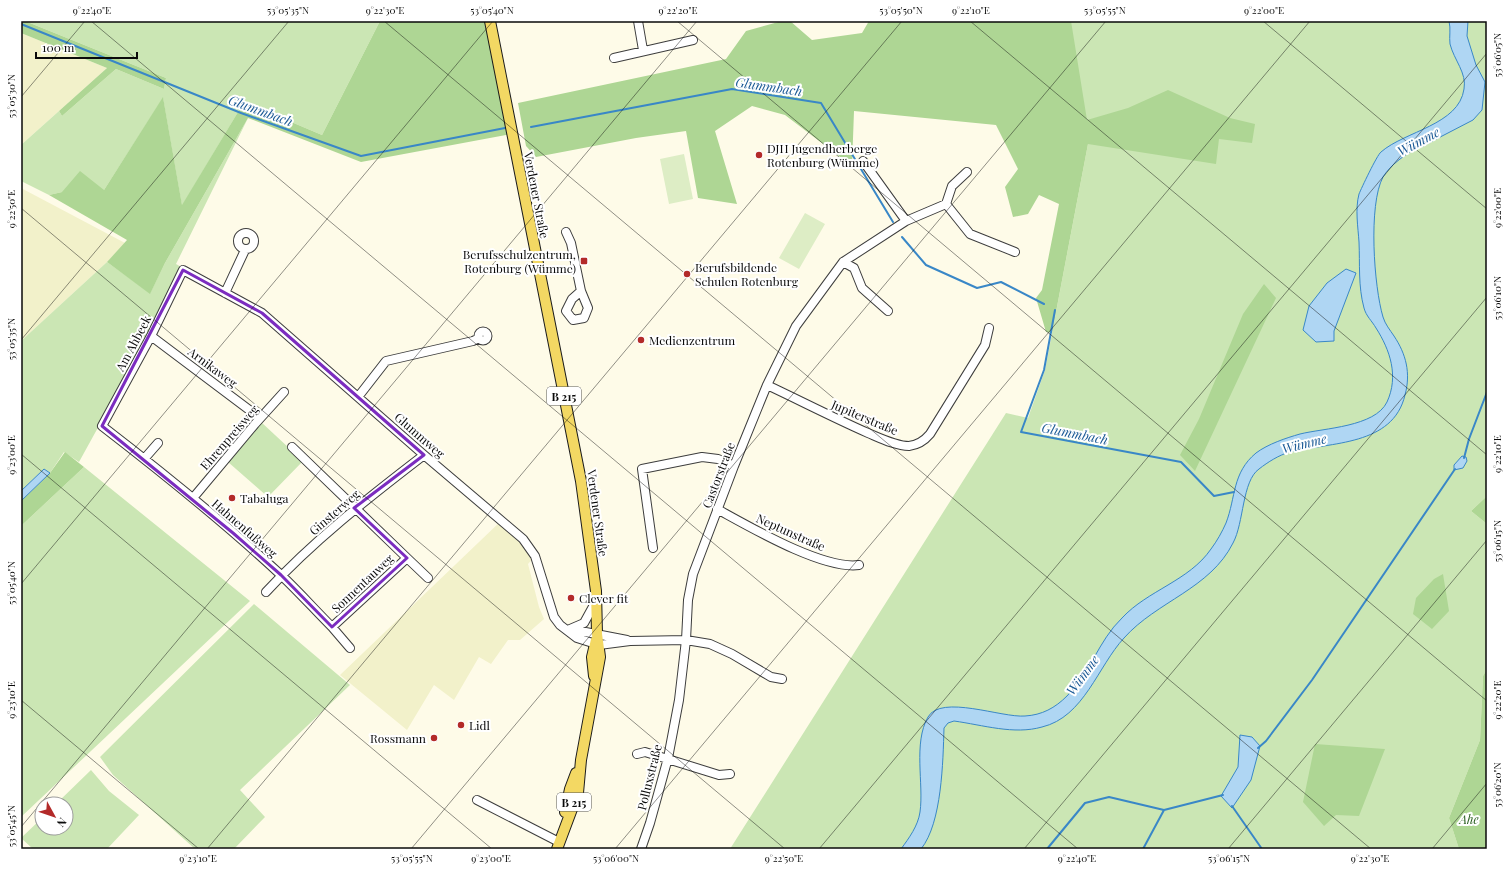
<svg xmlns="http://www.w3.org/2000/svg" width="1508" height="870" font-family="'Playfair Display',serif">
	<rect width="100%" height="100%" fill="#fefbe8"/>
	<path fill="#f2f1ca" d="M21,33L107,68L21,145Z
		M21,188L125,243L107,262L21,341Z
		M502,520L535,556L528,564L539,607L544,619L520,640H508L491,664L479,657L454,700L434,685L407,730L340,675Z"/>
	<path fill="#cbe6b4" d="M25,21H380L322,135L244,102L182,206L163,98L104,190L62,192L49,195L21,181V145L59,111L62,116L116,69L164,89L166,78Z
		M1059,21H1487V496L1471,511L1487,524V669L1483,676L1480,740L1449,818L1459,849H730L1006,413L1028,418L1045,370L1088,144Z
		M248,118L176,264L183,268L149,335L79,462L64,452L50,473L44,469L21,491V341L107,262L150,293L165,263Z
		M261,422L303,461L268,497L228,462Z
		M84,467L250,601L21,817V526Z
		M254,604L350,685L240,790L265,817L234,849H195L113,775L100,757Z
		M91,770L109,791L139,815L107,849H33L21,838L42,818V828H66V804H56Z"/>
	<path fill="#aed694" d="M21,21H25L166,78L164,89L116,69L62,116L59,111L107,68L21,33Z
		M380,21H490L512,134L361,162L248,118L165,263L150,294L107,262L127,240L49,195L62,192L80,171L104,190L163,97L182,205L244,102L322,135Z
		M782,21H790L812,40L862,33L869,21H1071L1087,120L1128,108L1168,90L1230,118L1255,124L1252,143L1219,139L1216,164L1088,144L1052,333L1046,332L1036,298L1042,290L1059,204L1039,195L1028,214L1013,217L1005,187L1018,169L996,125L854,111L852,166L785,115L752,106L715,131L737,204L698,198L686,131L636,138L536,157L526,146L518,103L726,59L746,31Z
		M1264,284L1276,298L1195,471L1180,455L1199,419L1243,314Z
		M65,452L84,467L21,526V501L50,473Z
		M1487,496V524L1471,511Z
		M1443,574L1449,611L1432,629L1413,614L1416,598L1434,579Z
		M1487,669V849H1459L1449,818L1480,740L1483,676Z
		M1315,744L1385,749L1359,816L1336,815L1324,826L1303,802Z"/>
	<path fill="#ddedc5" d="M684,154L693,199L669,204L660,159Z
		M805,213L825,224L799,269L779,258Z"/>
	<path fill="#afd6f3" stroke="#3987c7" d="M1449,21H1468L1467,36L1476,65L1485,82L1482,110L1473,120L1419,148H1416C1404,156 1391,164 1383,177C1368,205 1374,287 1383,317C1385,324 1390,330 1394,336C1406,354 1411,373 1405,395C1393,446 1331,442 1290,452C1279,455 1268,462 1259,469C1242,481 1244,523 1233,543C1210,589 1157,601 1124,638C1098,666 1084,717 1042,727C1014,735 983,725 954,721L948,723L944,728C943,761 942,823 921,849H901C909,838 918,826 920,812C924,784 913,743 928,717C941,694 1002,718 1025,716C1042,715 1055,708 1067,696C1090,674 1098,641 1122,618C1148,590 1189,581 1211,549C1217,541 1222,532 1226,523C1236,497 1232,473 1256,453C1268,444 1286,438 1300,434C1324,428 1375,427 1387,402C1399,376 1390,350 1376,328C1372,321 1366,316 1364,308C1358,286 1360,264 1359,242C1358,227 1355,209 1359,194C1361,189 1377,155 1381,152C1405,131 1459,125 1464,89C1467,73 1454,60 1450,44C1449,37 1451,29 1449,21Z
		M1346,269L1356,273L1334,331V341L1316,342L1303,330L1309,306L1327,283Z
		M1462,456L1466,457L1467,461L1463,468L1454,470V465Z
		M44,469L50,473L21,501V491Z
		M1240,735L1252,737L1260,746L1251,780L1232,808L1221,796L1238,767Z"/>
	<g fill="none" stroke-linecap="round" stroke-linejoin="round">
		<path stroke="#3987c7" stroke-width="2" d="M21,24L241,113L361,156L505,128
			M531,127L732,89L821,103L893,222
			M902,237L926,265L977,288L1001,282L1044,304
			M1055,310L1044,370L1021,432L1181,462L1214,496L1234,492
			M1464,458L1469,439L1487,392
			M1258,748L1266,741L1312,680L1455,469
			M1232,806L1262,849
			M1047,849L1085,803L1109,797L1164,810
			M1143,849L1164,810L1223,795"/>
		<g stroke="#3d3d3d" stroke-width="10">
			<path id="minor" d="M638,21L643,50
				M614,58L693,40
				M863,161L906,221
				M946,204L952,186L967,172
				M566,232L571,243L581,291L588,308L584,318L573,320L566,311L572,299L581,291
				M238 241a8 8 0 1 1 16 0a8 8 0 1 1-16 0Z
				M843,262L854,268L862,288L888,311
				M225,293L245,250
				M478.5 336a4.5 4.5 0 1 1 9 0a4.5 4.5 0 1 1-9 0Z
				M151,336L260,418
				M767,385C801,401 834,418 868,433C880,438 896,446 909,446C917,445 925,440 930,434L985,345L989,328
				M358,397L386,361L473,341L479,338
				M292,447L407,558L332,627C315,610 299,592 281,575C224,522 163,473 102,426L151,336L183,270L262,313L424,455L523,539L535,556L554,617L560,625L577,638L599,645L630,641L686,640L710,644L732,654L771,677L782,679
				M144,459L158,443
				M193,498L255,424L284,392
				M717,509C750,527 823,570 859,565
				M653,548L642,469L702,457L718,459L734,466
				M407,558L428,578
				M266,592C313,541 368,498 424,455
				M332,627L350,648
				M570,629L627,640
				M570,629L584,623L595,603
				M637,754L645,752L719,775L730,774
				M477,800L559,842
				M641,849L650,823L668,758L679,700L686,640L688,600L693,574L734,466L767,385L796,326L843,262L906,221L946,204L970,234L1015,252"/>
		</g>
		<g stroke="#1b1b1b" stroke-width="12">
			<path id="major" d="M490,21L581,481L596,591L597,634L600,657L581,760L578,793L557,849
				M594,676L592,657L596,640
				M565,812L570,789L576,773"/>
		</g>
		<use href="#minor" stroke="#fff" stroke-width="8"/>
		<use href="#major" stroke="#f3d863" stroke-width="10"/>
	</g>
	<path fill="none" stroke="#7b2cbf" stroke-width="3" stroke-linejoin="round" d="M183,270L262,313L424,455L354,508L407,558L332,627L281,575L233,533L102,426Z"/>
	<path fill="none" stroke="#0a0a0a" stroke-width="1" stroke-opacity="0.45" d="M91,21L1078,849M384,21L1371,849M677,21L1487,701M970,21L1487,455M1263,21L1487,209M21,97L85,21M21,208L785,849M21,340L289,21M21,454L492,849M21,584L493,21M21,700L199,849M21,827L697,21M207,849L902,21M411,849L1106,21M615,849L1310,21M819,849L1487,53M1024,849L1487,297M1228,849L1487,540M1432,849L1487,783"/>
	<g fill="#b32a29" stroke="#fff" stroke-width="1.5">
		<circle cx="759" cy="155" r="4"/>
		<rect x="580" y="257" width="8" height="8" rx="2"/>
		<circle cx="687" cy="274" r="4"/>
		<circle cx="641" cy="340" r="4"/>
		<circle cx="232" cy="498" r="4"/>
		<circle cx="571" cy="598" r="4"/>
		<circle cx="461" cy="725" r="4"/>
		<circle cx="434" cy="738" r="4"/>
	</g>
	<g text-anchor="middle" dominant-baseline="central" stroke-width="4" stroke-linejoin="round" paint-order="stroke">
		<g fill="#fff" stroke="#545454" stroke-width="1">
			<rect x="547" y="387" width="34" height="18" rx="3"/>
			<rect x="557" y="793" width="34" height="18" rx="3"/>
		</g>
		<g font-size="11" font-weight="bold" fill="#0a0a0a">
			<text x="564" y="396">B 215</text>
			<text x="574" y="802">B 215</text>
		</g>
		<g font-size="12" fill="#0a0a0a" stroke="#fff" text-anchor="start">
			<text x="767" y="148">DJH Jugendherberge<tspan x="767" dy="14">Rotenburg (Wümme)</tspan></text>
			<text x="576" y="254" text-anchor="end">Berufsschulzentrum,<tspan x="576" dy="14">Rotenburg (Wümme)</tspan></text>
			<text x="695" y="267">Berufsbildende<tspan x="695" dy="14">Schulen Rotenburg</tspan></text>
			<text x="649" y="340">Medienzentrum</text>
			<text x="240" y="498">Tabaluga</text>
			<text x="579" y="598">Clever fit</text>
			<text x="469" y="725">Lidl</text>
			<text x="426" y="738" text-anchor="end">Rossmann</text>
		</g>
		<g font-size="12" fill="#0a0a0a" stroke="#fff">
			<text transform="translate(537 195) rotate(79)">Verdener Straße</text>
			<text transform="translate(133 343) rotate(-62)">Am Ahbeek</text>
			<text transform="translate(213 367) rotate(37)">Arnikaweg</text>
			<text transform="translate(865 417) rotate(23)">Jupiterstraße</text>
			<text transform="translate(420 435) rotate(41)">Glummweg</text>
			<text transform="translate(229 437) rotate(-49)">Ehrenpreisweg</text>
			<text transform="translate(718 475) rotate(-69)">Castorstraße</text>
			<text transform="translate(334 512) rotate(-41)">Ginsterweg</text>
			<text transform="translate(598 513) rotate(82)">Verdener Straße</text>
			<text transform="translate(245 528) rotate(41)">Hahnenfußweg</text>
			<text transform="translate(791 532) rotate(24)">Neptunstraße</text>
			<text transform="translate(362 583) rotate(-43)">Sonnentauweg</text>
			<text transform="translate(649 777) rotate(-76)">Polluxstraße</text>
		</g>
		<g font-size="12" font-style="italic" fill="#285e1e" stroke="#fff">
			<text x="1469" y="819">Ahe</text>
		</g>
		<g font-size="13" font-style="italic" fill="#1a5995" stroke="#fff">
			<text transform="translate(769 86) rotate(8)">Glummbach</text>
			<text transform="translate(261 110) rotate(20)">Glummbach</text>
			<text transform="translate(1418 141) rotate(-28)">Wümme</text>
			<text transform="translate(1075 433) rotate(11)">Glummbach</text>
			<text transform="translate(1304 443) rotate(-14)">Wümme</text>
			<text transform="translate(1082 675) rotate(-54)">Wümme</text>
		</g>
	</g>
	<rect width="1508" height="870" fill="none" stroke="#ffffff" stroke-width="44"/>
	<g transform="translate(54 816) rotate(130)"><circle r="19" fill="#ffffff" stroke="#9d9d9d"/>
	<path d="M0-3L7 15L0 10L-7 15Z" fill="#b32a29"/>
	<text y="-6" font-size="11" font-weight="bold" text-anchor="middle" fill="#0a0a0a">N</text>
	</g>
	<path d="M36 52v6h101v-6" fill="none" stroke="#0a0a0a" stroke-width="2"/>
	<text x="42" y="52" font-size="12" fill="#0a0a0a" stroke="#ffffff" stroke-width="3" paint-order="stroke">100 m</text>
	<rect x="22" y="22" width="1464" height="826" fill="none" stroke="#0a0a0a" stroke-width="1.5"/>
	<g font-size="10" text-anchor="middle" fill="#0a0a0a">
		<text x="92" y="14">9°22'40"E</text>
		<text x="288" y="14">53°05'35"N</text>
		<text x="385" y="14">9°22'30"E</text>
		<text x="492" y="14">53°05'40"N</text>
		<text x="678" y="14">9°22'20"E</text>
		<text x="901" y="14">53°05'50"N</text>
		<text x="971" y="14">9°22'10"E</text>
		<text x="1105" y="14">53°05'55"N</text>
		<text x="1264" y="14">9°22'00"E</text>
		<text transform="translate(1497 55) rotate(-90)" y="4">53°06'05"N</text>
		<text transform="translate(11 96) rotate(-90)" y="4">53°05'30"N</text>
		<text transform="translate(1497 208) rotate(-90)" y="4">9°22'00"E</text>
		<text transform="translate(11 209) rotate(-90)" y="4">9°22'50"E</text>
		<text transform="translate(1497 298) rotate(-90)" y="4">53°06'10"N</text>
		<text transform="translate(11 339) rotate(-90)" y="4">53°05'35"N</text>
		<text transform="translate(1497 454) rotate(-90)" y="4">9°22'10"E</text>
		<text transform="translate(11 455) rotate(-90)" y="4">9°23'00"E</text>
		<text transform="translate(1497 541) rotate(-90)" y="4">53°06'15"N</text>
		<text transform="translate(11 583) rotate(-90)" y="4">53°05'40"N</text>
		<text transform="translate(1497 700) rotate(-90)" y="4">9°22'20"E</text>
		<text transform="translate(11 700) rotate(-90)" y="4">9°23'10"E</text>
		<text transform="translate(1497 785) rotate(-90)" y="4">53°06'20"N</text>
		<text transform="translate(11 826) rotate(-90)" y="4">53°05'45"N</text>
		<text x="198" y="862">9°23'10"E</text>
		<text x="412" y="862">53°05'55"N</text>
		<text x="491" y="862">9°23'00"E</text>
		<text x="616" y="862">53°06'00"N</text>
		<text x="784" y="862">9°22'50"E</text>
		<text x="1077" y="862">9°22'40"E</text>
		<text x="1229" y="862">53°06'15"N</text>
		<text x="1370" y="862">9°22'30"E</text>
	</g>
</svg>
